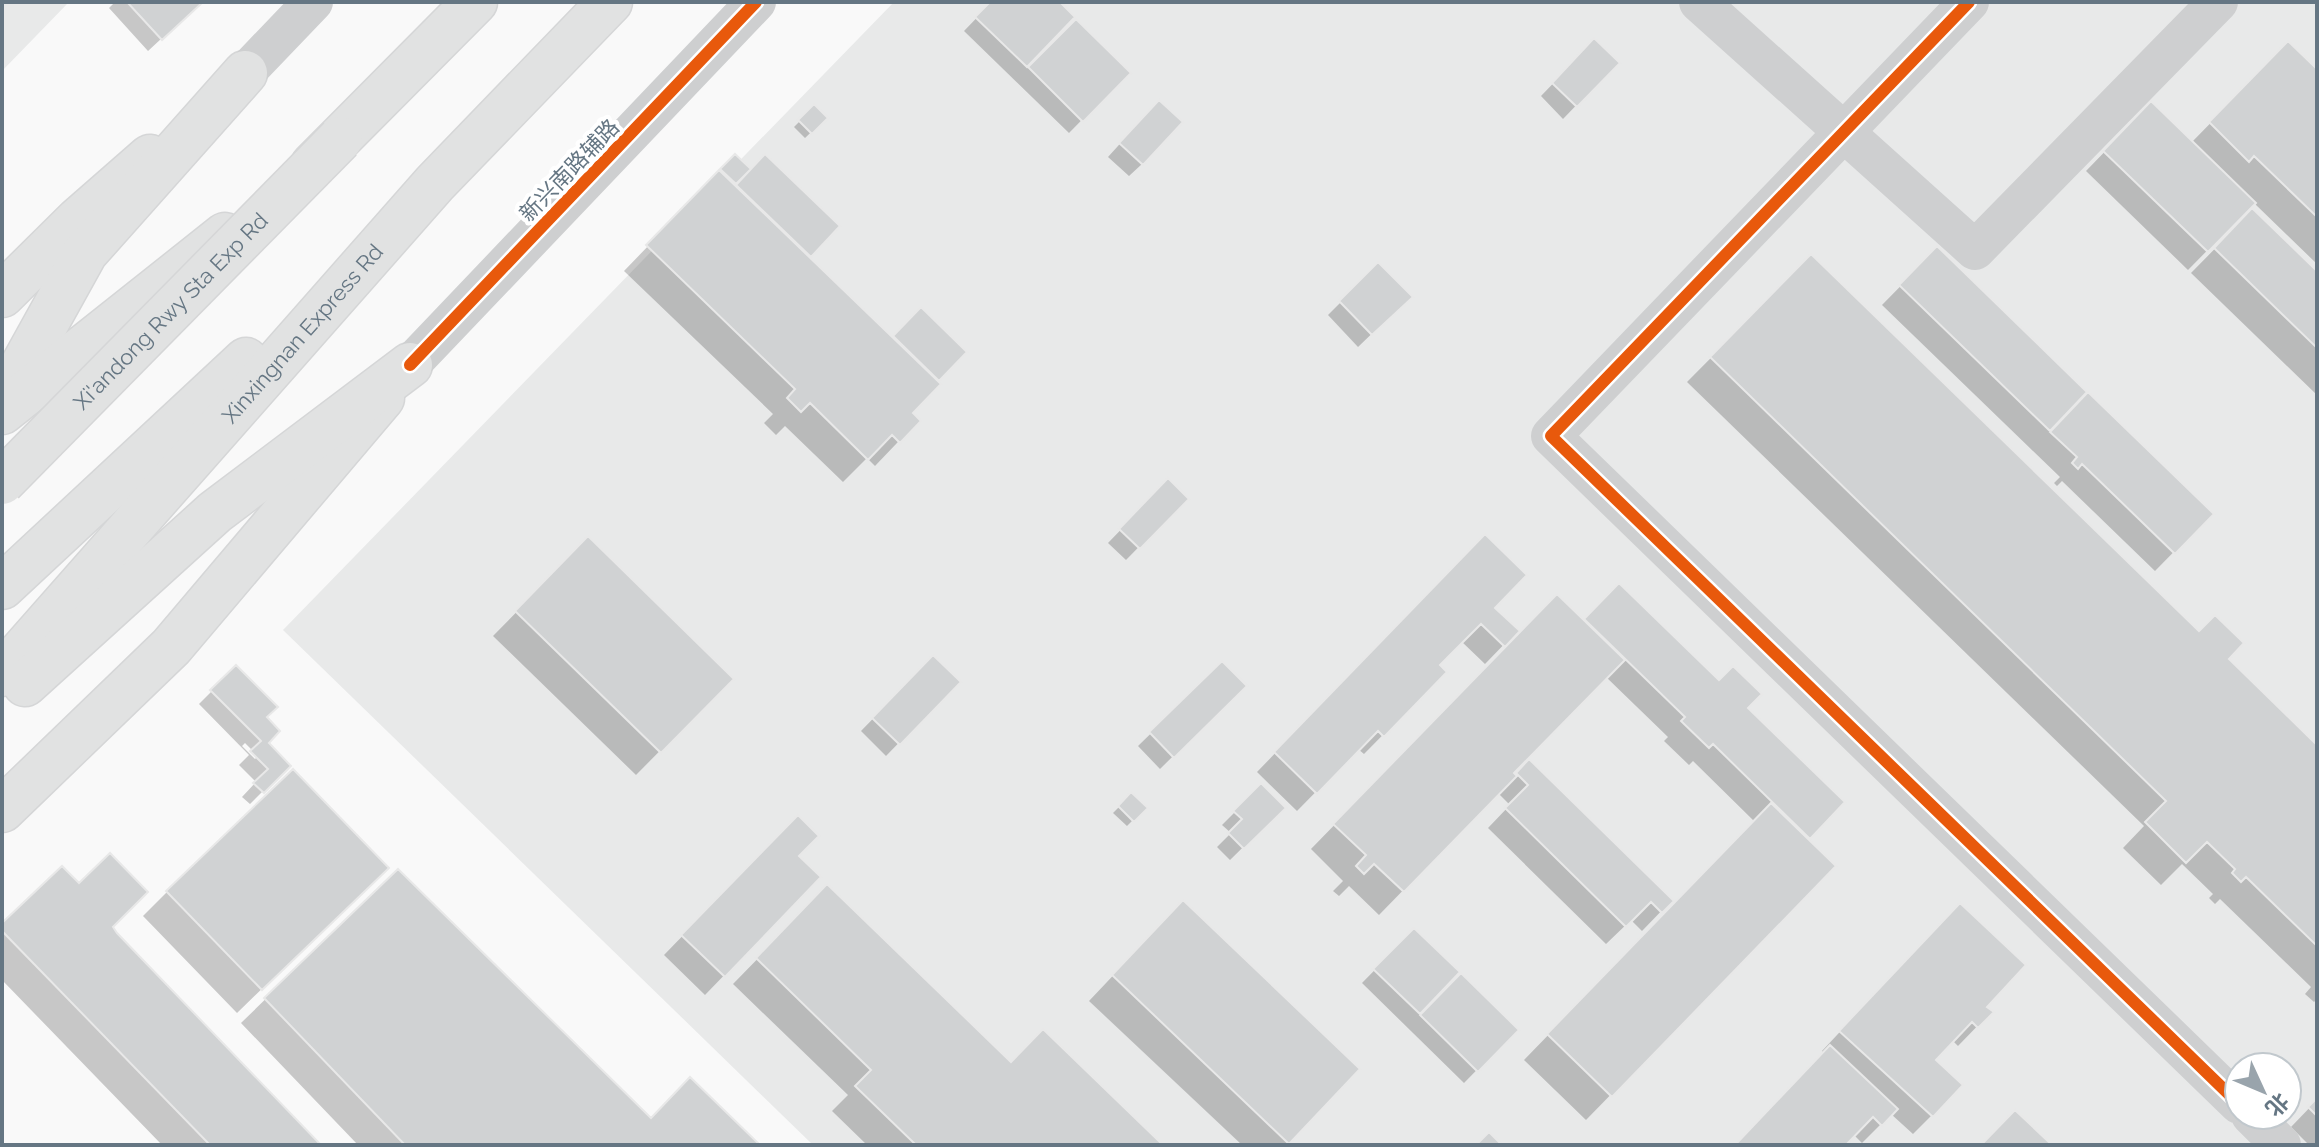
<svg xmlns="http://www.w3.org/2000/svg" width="2319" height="1147" font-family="Raleway,'Noto Sans SC',sans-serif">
	<rect width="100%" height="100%" fill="#f9f9f9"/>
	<path fill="#e8e9e9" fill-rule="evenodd" d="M2,2H69L2,71Z
		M894,2H2317V1145H813L283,630ZM2239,1067H2287V1115H2239Z"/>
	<path fill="#0003" fill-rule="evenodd" d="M115,2H201L148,51L109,8Z
		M992,2H1056L1128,73L1069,133L964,31Z
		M1594,41L1617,63L1563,119L1541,96Z
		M2288,44L2317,71V264L2254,203L2188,270L2086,171L2151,104L2191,143Z
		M814,107L826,118L805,138L794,127Z
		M1146,115L1142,164L1129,176L1108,157Z
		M735,156L748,169L732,185L735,188L766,157L838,226L807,258L892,340L921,310L964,352L910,414L918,421L875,466L867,458L843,482L785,426L776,435L764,423L773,414L624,271Z
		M2252,211L2317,274V395L2191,273Z
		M1937,249L2211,514L2155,571L2062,481L2057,486L2054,483L2060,477L1882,305Z
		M1811,257L2317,748V999L2314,1002L2305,994L2311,987L2220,899L2215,904L2209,898L2213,894L2182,864L2161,885L2123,848L2144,826L1687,382Z
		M1378,265L1410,297L1358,347L1328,315Z
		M1168,481L1186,499L1126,560L1108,543Z
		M588,539L731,679L636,775L493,636Z
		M1467,555L1493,608L1517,631L1485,664L1461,641L1437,665L1445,672L1364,754L1358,749L1297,811L1257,772Z
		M1619,586L1842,802L1807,839L1834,866L1586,1120L1524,1060L1755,822L1693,761L1689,765L1664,741L1668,737L1605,676L1511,773L1515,777L1529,762L1671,901L1642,931L1631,920L1606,944L1488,828L1510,805L1498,793L1379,915L1349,886L1339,896L1333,891L1343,881L1311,849L1533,621L1583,622Z
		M933,657L958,682L886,756L861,731Z
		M1222,664L1244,686L1160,769L1138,746Z
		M236,667L264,717L266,743L288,766L250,804L242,797L256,782L239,765L249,755L199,704ZM245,743L258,756L255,759L242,746Z
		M1261,786L1283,808L1230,860L1217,847L1231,833L1222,825Z
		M1131,795L1145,808L1127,826L1113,813Z
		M798,817L797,856L819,877L705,995L664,955Z
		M397,871L650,1120L757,1145H358L241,1023Z
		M79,886L111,927L318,1145H162L2,980V926Z
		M167,892H362L237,1013L143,916Z
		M804,911L1010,1064L1160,1145H867L832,1111L848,1095L733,984Z
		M1941,924L1984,1007L1991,1012L1958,1046L1952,1040L1933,1060L1932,1115L1913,1134L1891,1114L1862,1143L1853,1134L1843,1145H1737L1824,1054L1822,1051Z
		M1159,927L1358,1069L1285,1145H1242L1089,1001Z
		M1414,930L1516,1030L1464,1083L1362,983Z
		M2317,1100V1145H2309L2291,1127Z"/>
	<path fill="#d0d2d3" stroke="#e8e8e8" stroke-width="2" d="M127,2H203L162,40Z
		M990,2H1060L1075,17L1027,67L975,17Z
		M1076,19L1131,73L1083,122L1028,67Z
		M1594,38L1620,63L1577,107L1552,83Z
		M2288,41L2317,69V217L2254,156L2249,162L2209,122Z
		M1159,100L1183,122L1143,165L1119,143Z
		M2151,101L2256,203L2208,252L2103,151Z
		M814,104L828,118L812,134L798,120Z
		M735,154L751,169L736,184L720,169Z
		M765,154L840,226L811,257L736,185Z
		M719,170L941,384L913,413L921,421L900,443L892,435L868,460L810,403L801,412L787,398L795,389L646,245Z
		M2252,208L2317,271V348L2214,248Z
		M1937,246L2087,392L2050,431L1899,285Z
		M1811,254L2199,631L2215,615L2244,643L2229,659L2317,745V946L2246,877L2241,882L2232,873L2235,869L2207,842L2186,863L2145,822L2166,801L1710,357Z
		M1378,262L1413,297L1372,335L1339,301Z
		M921,307L967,352L939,381L893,336Z
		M2088,392L2214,514L2175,554L2082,464L2078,469L2072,463L2077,457L2050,432Z
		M1168,478L1189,499L1140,549L1119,529Z
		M1485,534L1527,575L1495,608L1520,631L1505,647L1481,624L1440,665L1447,672L1384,737L1378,731L1317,794L1274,752Z
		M588,536L734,679L661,753L515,611Z
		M1619,583L1719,680L1733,666L1762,694L1748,708L1845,802L1810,839L1713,744L1709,748L1681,721L1685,717L1584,619Z
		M1557,594L1625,660L1514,773L1517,776L1404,892L1374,864L1364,874L1356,866L1366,855L1333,824Z
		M933,655L961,682L900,745L872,718Z
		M1222,661L1247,686L1174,758L1149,732Z
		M236,665L278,707L267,717L280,731L269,743L291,766L264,793L253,783L268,769L250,751L261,741L210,690Z
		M1529,759L1674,901L1662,913L1651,902L1626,927L1505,808L1528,785L1516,773Z
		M293,769L389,868L262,990L166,891Z
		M1261,783L1286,808L1244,849L1228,833L1242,819L1233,811Z
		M1131,792L1148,808L1134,822L1118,806Z
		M1771,803L1836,866L1612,1097L1547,1034Z
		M798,815L819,836L799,856L821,877L725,977L681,935Z
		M110,853L148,892L113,927L117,933L321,1145H210L2,931V923L62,866L79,883Z
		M398,869L651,1118L690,1077L760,1145H405L264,998Z
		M827,884L1011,1062L1043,1029L1163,1145H916L855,1086L871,1070L756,958Z
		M1183,900L1360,1069L1289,1144L1112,975Z
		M1960,903L2026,965L1987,1007L1994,1012L1978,1028L1972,1022L1936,1060L1963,1085L1933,1117L1839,1031Z
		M1414,928L1460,972L1420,1014L1373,969Z
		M1461,973L1519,1030L1478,1072L1420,1015Z
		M1830,1045L1898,1109L1882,1126L1873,1117L1846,1145H1735Z
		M2317,1098V1116L2308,1107Z
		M2015,1110L2052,1145H1981Z
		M1489,1132L1502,1145H1476Z"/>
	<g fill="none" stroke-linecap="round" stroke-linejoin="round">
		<g stroke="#d5d6d7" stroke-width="47">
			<path id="secondary" d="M2,295L78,220L150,157
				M2,810L171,647L382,398"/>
		</g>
		<g stroke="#d5d6d7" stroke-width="47">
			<g id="primary">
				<path d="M313,165L475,2"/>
				<path d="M3,401L85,253L245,73"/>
				<path d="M2,412L225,235"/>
				<path d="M2,587L246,360"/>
				<path id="s1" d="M2,674L435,183L610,2"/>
				<path d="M25,684L215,512L410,365"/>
			</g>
		</g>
		<path stroke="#cecfd0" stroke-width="40" d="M1699,2L1975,250L2218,2
			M1969,2L1551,436L2239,1104
			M245,73L313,2
			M410,365L756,2
			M2251,1115L2281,1145"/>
		<use href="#secondary" stroke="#e1e2e2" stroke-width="44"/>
		<use href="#primary" stroke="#e1e2e2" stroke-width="44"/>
		<g stroke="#d5d6d7" stroke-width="47" stroke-linecap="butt">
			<g id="primary-bridge">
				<path id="s2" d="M2,482L340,139"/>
			</g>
		</g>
		<use href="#primary-bridge" stroke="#e1e2e2" stroke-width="44"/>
		<g stroke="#fff" stroke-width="17">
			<path id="cycleway" d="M1969,2L1551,436L2239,1104
				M410,365L756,2"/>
		</g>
		<use href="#cycleway" stroke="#e8590c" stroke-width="12"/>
	</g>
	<g text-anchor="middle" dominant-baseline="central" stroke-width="8" stroke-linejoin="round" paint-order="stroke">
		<g font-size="22" fill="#657683" stroke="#fff">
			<text transform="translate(569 170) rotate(-46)">新兴南路辅路</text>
			<text stroke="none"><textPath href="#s2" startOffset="240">Xi'andong Rwy Sta Exp Rd</textPath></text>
			<text stroke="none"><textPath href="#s1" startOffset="454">Xinxingnan Express Rd</textPath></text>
		</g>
	</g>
	<rect width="2319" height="1147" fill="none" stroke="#657683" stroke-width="8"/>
	<g transform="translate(2263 1091) rotate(134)"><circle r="38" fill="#ffffff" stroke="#c1c8cd" stroke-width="2"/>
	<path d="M0-6L14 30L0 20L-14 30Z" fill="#99a4ac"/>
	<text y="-12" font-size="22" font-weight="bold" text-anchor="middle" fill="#657683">北</text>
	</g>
</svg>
